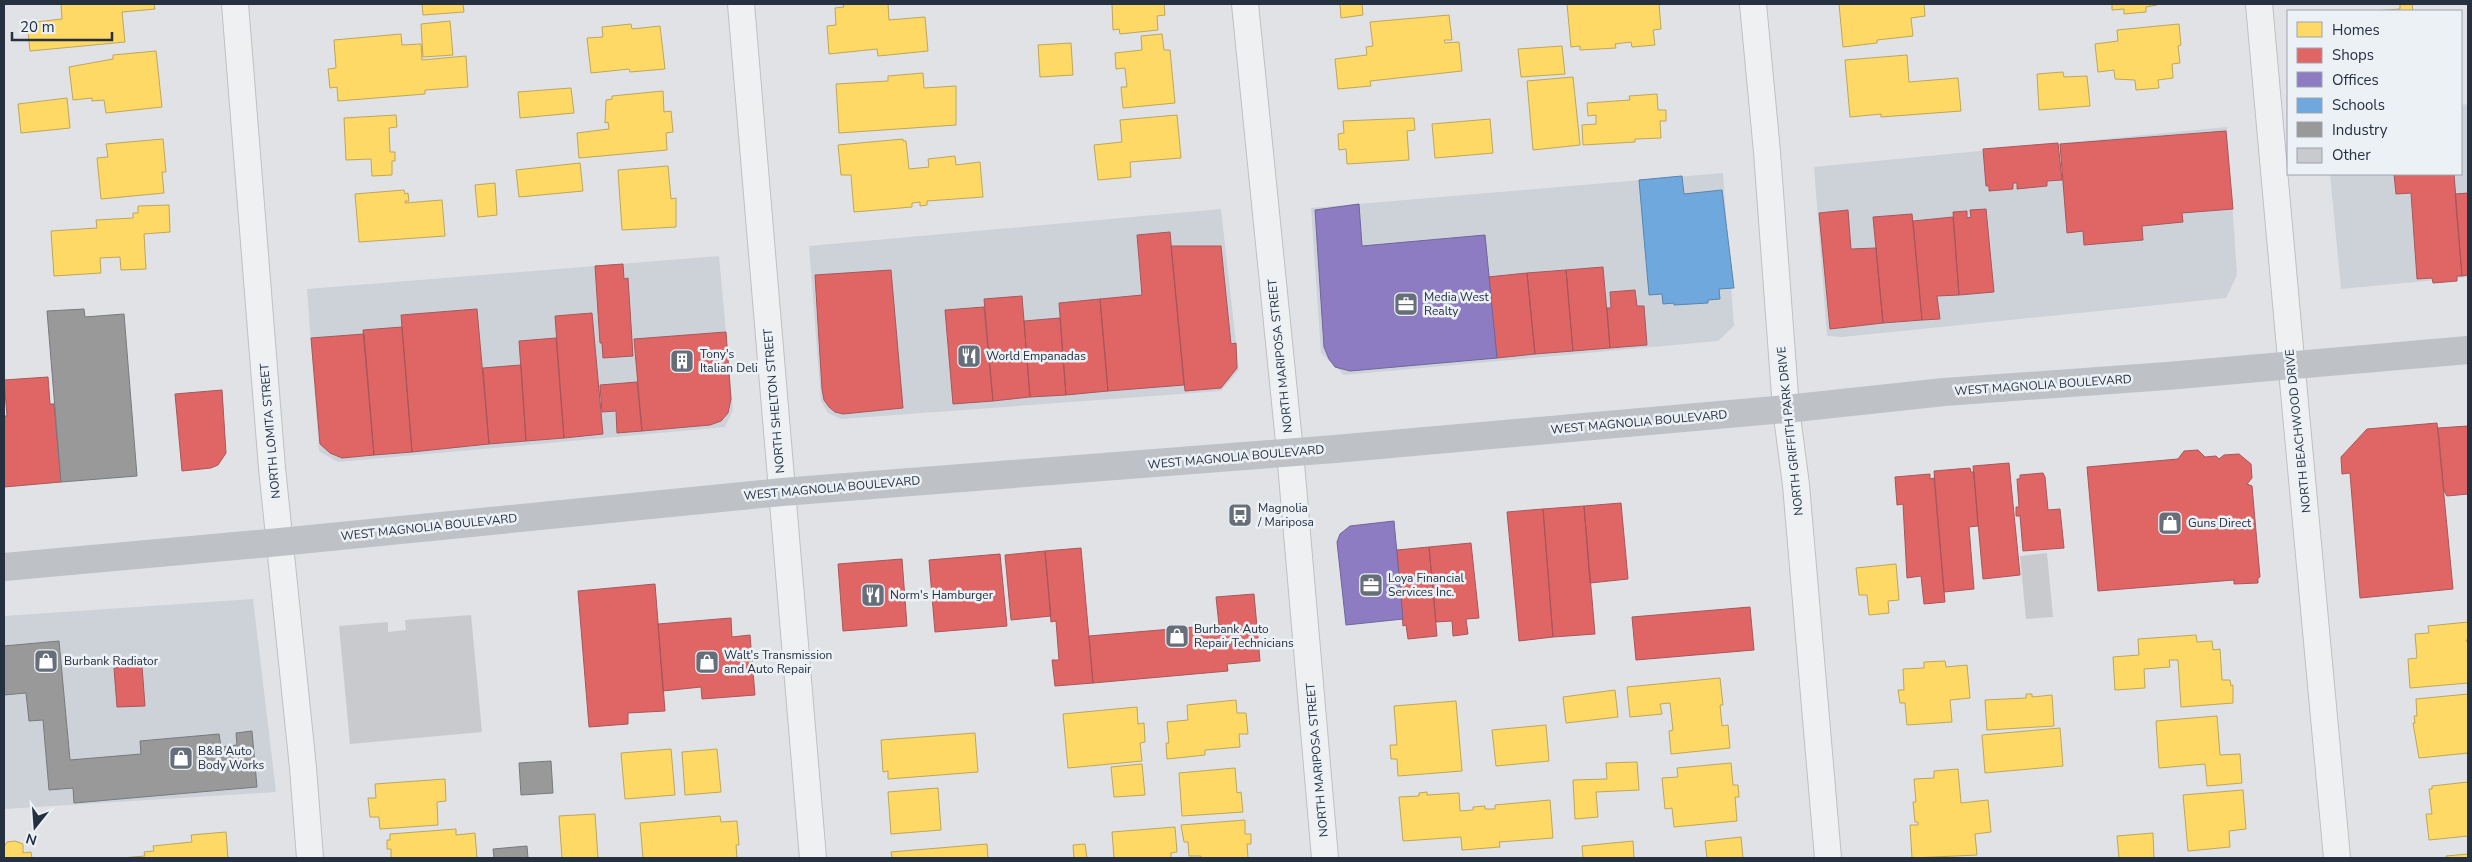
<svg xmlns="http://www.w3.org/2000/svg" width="2472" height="862" font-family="'Nunito Sans',sans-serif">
	<rect width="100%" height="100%" fill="#e0e2e5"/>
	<path fill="#cdd2d9" d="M2468,104V277L2341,289L2330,174H2461V105Z
		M2227,127L2237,275L2226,298L1842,337L1827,336L1814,167Z
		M1723,173L1734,326L1718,341L1344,375L1321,353L1311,208Z
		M1221,209L1239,370L1221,391L841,419L828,413L821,401L809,246Z
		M719,256L733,410L725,427L338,462L319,451L307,289Z
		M253,599L276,792L4,809V616Z"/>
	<path fill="#ffd966" stroke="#bea65b" d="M61,4H154L155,9L122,12L125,42L30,51L27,23L62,19Z
		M422,4H463L464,12L423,15Z
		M843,4H888L889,20L925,17L928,51L878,56L877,49L829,54L827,26L836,25L835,8L844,7Z
		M1112,4H1164L1165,15L1157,16L1158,30L1120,34L1119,29L1113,30Z
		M1340,4H1362L1363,15L1341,18Z
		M1567,4H1659L1661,29L1653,30L1655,45L1632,47L1631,42L1615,44L1616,48L1580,50V46L1571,47Z
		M1839,4H1924L1925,16L1911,18L1913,36L1877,40V43L1843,47Z
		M2112,4H2157V5L2146,7V12L2124,14V9L2112,10Z
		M2400,4H2412L2413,11H2373L2400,9Z
		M1449,15L1452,40H1444L1445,43L1459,42L1462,71L1370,81L1371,86L1338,89L1335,59L1367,55L1366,47L1373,46L1370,22Z
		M450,21L453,55L423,57L421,24Z
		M631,24L632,29L660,26L665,69L630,72L629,69L591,73L587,38L603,37L602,27Z
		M2179,24L2181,45L2178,46L2180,63L2172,64L2173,78L2158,80L2159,88L2136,90L2135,80L2115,79L2114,70L2098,72L2095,44L2118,41L2117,30Z
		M401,34L402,45L421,44L422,60L466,56L468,87L425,90V94L338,101L337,87L330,88L328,69L336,68L334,40Z
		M1162,34L1164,50H1170L1175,103L1123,108L1121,87H1127L1125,68L1116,69L1115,53L1142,50L1141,36Z
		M1071,43L1073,75L1040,77L1038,45Z
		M1562,46L1565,74L1521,77L1518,49Z
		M156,51L162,107L106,113L104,100L92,101V98L73,100L69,67L113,59V55Z
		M1907,55L1909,82L1958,78L1961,111L1881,117V114L1850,117L1845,60Z
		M2063,72L2064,77L2087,76L2090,106L2039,110L2037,74Z
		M923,73L924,88L956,86V125L839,133L836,84L888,81V76Z
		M1573,77L1580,145L1533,150L1527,81Z
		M571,88L574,113L520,118L518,92Z
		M663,91L664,112L671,111L673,132L666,133L667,150L579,158L577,133L609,129L608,122L605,123L606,100L612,99V96Z
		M1657,94L1658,110H1666V121H1660L1661,138L1635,139V142L1583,145L1582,125L1596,124V115L1588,116L1587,103L1630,100L1629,96Z
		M67,98L70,128L21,133L18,104Z
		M396,115L397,127L389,128L390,152H395V161H392V175L372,176L371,159L346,160L344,118Z
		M1177,115L1181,158L1130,162L1131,177L1098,180L1094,145L1122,142L1120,120Z
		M1414,118L1415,130L1407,131L1409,160L1347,164L1346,149L1339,150L1338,134L1344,133L1343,121Z
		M1490,119L1493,153L1435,158L1432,124Z
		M163,139L166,172H162L164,193L101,199L97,158L108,157L106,144Z
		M903,139V141H906L909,169L929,167L928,159L955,156L956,165L980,162L983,197L927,201V205L920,206V202L912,203V207L854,212L851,175H841L838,145Z
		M580,163L583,191L519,197L516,170Z
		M668,166L671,199L676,198V227L622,230L618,170Z
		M495,183L497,215L478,217L475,185Z
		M404,190L405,194L408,193L409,201H405V203L442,200L445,236L359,242L355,194Z
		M169,205L170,232L144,234L146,269L121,270L120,257L100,258L101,273L54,276L51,231L97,228L96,220L133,218V213H138V206Z
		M1896,564L1899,600L1888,601L1889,613L1869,615L1867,595H1859L1856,568Z
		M2468,622V640H2466L2468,643V683L2410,688L2408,659L2417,658L2415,634L2429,633L2428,626Z
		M2196,635L2197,642L2212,641L2213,650L2220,649L2222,680H2230L2231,686L2233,685V703L2181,707L2178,660H2169L2170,667L2144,669L2145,688L2115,690L2113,657L2139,655L2138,639Z
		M1945,661L1946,667L1967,665L1970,698L1950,700L1952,722L1907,725L1905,703H1900L1898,690H1904L1903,669L1924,668V662Z
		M1720,678L1723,705H1720L1722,726L1728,725L1730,748L1671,754L1669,731L1673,730L1670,703L1660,704L1662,714L1630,717L1627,687Z
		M1615,690L1618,717L1566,723L1563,697Z
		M2026,694H2032V697L2052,695L2054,726L1987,730L1985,700L2026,698Z
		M2468,694V753L2419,758L2413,723H2415L2414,716H2417L2416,699Z
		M1236,700L1237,713H1246L1248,734H1239L1240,747L1205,750V755L1167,759L1166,743H1169L1167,722L1188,720L1187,705Z
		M1456,701L1462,771L1398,776L1397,759H1391L1390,745H1397L1394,706Z
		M1137,707L1138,724L1144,723L1145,742L1140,743L1142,761L1068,768L1063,714Z
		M2217,716L2220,755L2240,754L2242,783L2207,786L2205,764L2159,768L2156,721Z
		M1546,725L1549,761L1496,766L1492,730Z
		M2060,728L2063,766L1985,773L1982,735Z
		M975,733L978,772L888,779V771L883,772L881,740Z
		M671,749L675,795L625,799L621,753Z
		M717,749L721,792L685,795L682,752Z
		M1637,762L1639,790L1596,792L1598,817L1575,819L1573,780L1607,779L1606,763Z
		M1731,763L1733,785H1738L1739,797H1735L1737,821L1674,827L1672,808L1665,809L1662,778L1678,777L1677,768Z
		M1142,764L1145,795L1114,797L1111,767Z
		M1235,768L1237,793L1241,792L1243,812L1182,816L1179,773Z
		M1958,769L1961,803L1988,800L1991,832L1975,834L1977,855L1912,858L1910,825H1918V822H1915L1913,802H1916L1914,779L1934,778V771Z
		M445,779L446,801L437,802L438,825L380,829L379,817H370L368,798H376L375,784Z
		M2468,782V836L2429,840L2426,814H2432L2429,789H2432V786Z
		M938,788L941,830L891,834L888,792Z
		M2243,790L2246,829L2229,831L2230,847L2188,851L2183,795Z
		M1427,792V795L1459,793L1460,811L1473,810V807L1485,806V809H1495V805L1550,800L1553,838L1499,842L1500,847L1462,850L1461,837L1403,841L1399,797L1419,796V793Z
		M595,814L598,858H562L559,816Z
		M720,816L721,822L737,821L739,845H736L737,858H643L640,823Z
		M1245,820V834H1251V844H1247L1248,858H1201V856H1189L1188,842H1184L1181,825Z
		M1175,827L1177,852L1171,853V858H1114L1112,832Z
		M456,829V835L475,833L477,858H391V849H387V840H390V834Z
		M226,832L228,858H121L145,856L144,852L154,851L153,846L192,842L191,835Z
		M2153,833L2154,858H2119L2117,836Z
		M1741,837L1743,858H1707L1705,841Z
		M15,841L23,844V853L31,852L32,858H4V847L7,842Z
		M1633,841L1634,858H1583L1582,846Z
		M987,844L988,858H892L891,852Z
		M1085,844L1087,858H1074L1073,845Z
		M2468,854V858H2447L2446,856Z"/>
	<path fill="#e06666" stroke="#a8565b" d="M2226,131L2233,209L2182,213L2183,222L2142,226L2143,240L2084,245L2083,231L2067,233L2060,144Z
		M2058,143L2062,180L2047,181V186L2017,189V183H2013V189L1989,191V186H1986L1983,149Z
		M2394,174H2454L2462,276H2457V281L2433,283L2432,278L2417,279L2411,193L2396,194Z
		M2468,193V275L2462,276L2455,194Z
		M1986,209L1994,292L1959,295L1953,212L1967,211V218L1971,217L1970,210Z
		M1848,210L1851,249L1876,248L1883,323L1830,329L1819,213Z
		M1912,214L1922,320L1883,323L1873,217Z
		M1953,217L1959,295L1937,296L1940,319L1922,320L1913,221Z
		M1170,232L1184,385L1108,391L1100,299L1142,295L1137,235Z
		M1171,246H1221L1231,344L1236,343L1237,368L1221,388L1185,391Z
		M623,264L624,279L628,278L633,356L603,358L602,343H600L595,266Z
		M1603,267L1610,348L1573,351L1566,270Z
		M891,270L903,408L843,414L835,412L829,407L824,400L822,389L815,275Z
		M1566,270L1573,351L1535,354L1527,273Z
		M1527,273L1535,354L1497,358L1488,277Z
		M1635,290L1637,306H1644L1647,345L1610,348L1607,308H1611L1610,292Z
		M1022,296L1030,397L993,401L984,299Z
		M1100,299L1108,391L1066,395L1059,303Z
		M984,307L993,401L953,404L945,310Z
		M477,309L489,444L412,452L401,315Z
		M592,313L603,434L564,438L555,316Z
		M1060,318L1066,395L1030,397L1024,321Z
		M402,327L412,452L374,455L363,330Z
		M726,332L731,399L728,413L721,421L710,425L642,431L634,339Z
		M364,334L374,455L342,458L330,453L320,444L311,338Z
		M556,338L564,438L526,441L519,341Z
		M521,365L526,441L489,444L483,368Z
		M48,377L50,404H54L61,482L4,487V416H7L4,380Z
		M637,382L642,431L617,433L616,411L602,412L600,385Z
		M222,390L226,453L218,465L211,468L182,471L175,394Z
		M2437,423L2453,589L2360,598L2350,473L2342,474L2341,457L2367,429Z
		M2468,426V494L2447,496L2444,491L2438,428Z
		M2198,450L2205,457L2216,456L2219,459L2224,455L2239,454L2251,464L2252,478L2247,484L2252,486L2260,577L2258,578V583L2234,584V580L2098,591L2087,467L2178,459L2184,451Z
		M2009,463L2020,575L1983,579L1973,466Z
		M1970,468L1971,472H1974L1978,526L1969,527L1974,589L1944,592L1934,471Z
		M2043,473L2045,477L2048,510L2060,509L2064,548L2023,551L2020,516H2016V507H2019L2017,479H2020V475Z
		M1930,474V479L1934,478L1945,602L1924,604L1921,576L1907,578L1903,504L1897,505L1895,477Z
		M1621,503L1628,579L1590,583L1584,506Z
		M1584,506L1595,634L1553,637L1543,509Z
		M1543,509L1553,637L1519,641L1507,512Z
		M1471,543L1479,618L1466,619L1468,634L1453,636L1452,621L1436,622L1429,547Z
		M1429,547L1437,636L1408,639L1406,625L1403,626L1397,550Z
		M1081,548L1093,683L1055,686L1052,660H1059L1056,621L1051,622L1045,551Z
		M1045,551L1051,616L1011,620L1005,555Z
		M1000,554L1007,626L935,632L929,560Z
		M902,559L907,626L843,631L838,564Z
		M655,584L665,711L628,713V724L589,727L578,591Z
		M1254,594L1260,661L1227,664L1228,671L1093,683L1089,636L1219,625L1216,597Z
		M1750,607L1754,650L1636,660L1632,617Z
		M731,618L732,637L750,635L755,695L702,699L701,687L663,691L658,624Z
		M142,666L145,706L117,707L114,668Z"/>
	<path fill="#8e7cc3" stroke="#6e659c" d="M1359,204L1362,246L1485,235L1497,358L1350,371L1335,367L1329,359L1324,347L1315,210Z
		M1394,521L1403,619L1346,625L1337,542L1340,534L1350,526Z"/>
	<path fill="#6fa8dc" stroke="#5984ad" d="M1682,176L1684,194L1722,190L1734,288L1719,289L1720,299L1708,300V303L1674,305V303L1663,304L1662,294L1649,295L1639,180Z"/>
	<path fill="#999" stroke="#767a7e" d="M84,309L85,317L124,314L137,476L61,482L47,311Z
		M59,641L70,760L141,754L140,741L219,734L221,747L237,745L236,733L252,731L257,787L74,803L73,788L49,790L43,720L29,721L26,693L4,695V646Z
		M551,761L553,793L521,795L519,763Z
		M527,846L528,858H494L493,849Z"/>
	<path fill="#c8cacd" d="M2047,553L2053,617L2026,619L2020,556Z
		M471,615L482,732L350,744L339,626L388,622V632L406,630L405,620Z"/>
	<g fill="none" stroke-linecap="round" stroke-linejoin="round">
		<g stroke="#bec0c3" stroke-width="28">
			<path id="minor" d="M235,4L272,468L303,768L310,858
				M741,4L813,858
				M1245,4L1290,452L1325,858
				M1753,4L1767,152L1786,409L1796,485L1828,858
				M2259,4C2283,289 2312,573 2337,858"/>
		</g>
		<use href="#minor" stroke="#eff0f2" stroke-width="26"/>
		<path stroke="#bec1c6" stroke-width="28" d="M4,567L280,542L782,492L1335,449L1786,409L1944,392L2167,376L2468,350"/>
	</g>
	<defs>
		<g id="office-square" transform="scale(1.25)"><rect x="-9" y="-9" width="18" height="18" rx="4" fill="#666e7a" stroke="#ecf1f6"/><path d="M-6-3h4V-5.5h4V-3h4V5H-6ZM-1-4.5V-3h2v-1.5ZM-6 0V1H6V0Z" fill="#fff"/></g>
		<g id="restaurant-square" transform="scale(1.25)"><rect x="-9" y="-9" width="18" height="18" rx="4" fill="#666e7a" stroke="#ecf1f6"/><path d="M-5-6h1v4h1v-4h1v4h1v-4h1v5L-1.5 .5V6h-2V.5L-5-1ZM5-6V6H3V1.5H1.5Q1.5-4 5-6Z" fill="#fff"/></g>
		<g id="building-square" transform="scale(1.25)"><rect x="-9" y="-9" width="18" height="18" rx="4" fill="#666e7a" stroke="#ecf1f6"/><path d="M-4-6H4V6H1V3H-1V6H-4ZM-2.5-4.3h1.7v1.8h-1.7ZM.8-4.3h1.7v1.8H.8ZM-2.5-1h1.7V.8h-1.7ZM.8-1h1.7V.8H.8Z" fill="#fff"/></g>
		<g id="bus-square" transform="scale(1.25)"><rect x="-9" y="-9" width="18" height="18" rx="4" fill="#666e7a" stroke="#ecf1f6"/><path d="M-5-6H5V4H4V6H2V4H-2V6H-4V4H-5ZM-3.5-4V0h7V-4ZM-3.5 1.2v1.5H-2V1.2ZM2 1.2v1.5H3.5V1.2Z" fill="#fff"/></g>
		<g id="shop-square" transform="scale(1.25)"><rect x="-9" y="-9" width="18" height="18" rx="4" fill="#666e7a" stroke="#ecf1f6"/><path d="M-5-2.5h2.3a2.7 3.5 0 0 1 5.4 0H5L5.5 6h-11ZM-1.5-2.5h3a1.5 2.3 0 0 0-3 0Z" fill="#fff"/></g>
	</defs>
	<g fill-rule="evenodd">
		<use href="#office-square" x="1406" y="304"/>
		<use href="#restaurant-square" x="969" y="356"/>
		<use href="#building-square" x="682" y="361"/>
		<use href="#bus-square" x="1240" y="515"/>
		<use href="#shop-square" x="2170" y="523"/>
		<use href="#office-square" x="1371" y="585"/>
		<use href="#restaurant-square" x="873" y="595"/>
		<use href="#shop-square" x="1177" y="636"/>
		<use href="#shop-square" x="46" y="661"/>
		<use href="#shop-square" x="707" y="662"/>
		<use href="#shop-square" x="181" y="758"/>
	</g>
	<g text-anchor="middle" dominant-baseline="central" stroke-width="5" stroke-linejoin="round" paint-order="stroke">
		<g font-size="12" fill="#253040" stroke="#ecf1f6" text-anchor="start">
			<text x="1424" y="297">Media West<tspan x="1424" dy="14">Realty</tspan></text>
			<text x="700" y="354">Tony's<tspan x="700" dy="14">Italian Deli</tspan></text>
			<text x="986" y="356">World Empanadas</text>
			<text x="1258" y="508">Magnolia<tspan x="1258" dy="14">/ Mariposa</tspan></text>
			<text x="2188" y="523">Guns Direct</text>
			<text x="1388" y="578">Loya Financial<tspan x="1388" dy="14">Services Inc.</tspan></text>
			<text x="890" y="595">Norm's Hamburger</text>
			<text x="1194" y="629">Burbank Auto<tspan x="1194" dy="14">Repair Technicians</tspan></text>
			<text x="724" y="655">Walt's Transmission<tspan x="724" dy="14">and Auto Repair</tspan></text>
			<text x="64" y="661">Burbank Radiator</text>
			<text x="198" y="751">B&amp;B Auto<tspan x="198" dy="14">Body Works</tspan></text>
		</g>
		<g font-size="12" fill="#253040" stroke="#ecf1f6">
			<text transform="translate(1280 356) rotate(-96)">NORTH MARIPOSA STREET</text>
			<text transform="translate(2043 385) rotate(-4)">WEST MAGNOLIA BOULEVARD</text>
			<text transform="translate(774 401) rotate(-95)">NORTH SHELTON STREET</text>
			<text transform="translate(1639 422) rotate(-5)">WEST MAGNOLIA BOULEVARD</text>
			<text transform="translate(270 431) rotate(-95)">NORTH LOMITA STREET</text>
			<text transform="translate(1790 431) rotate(-96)">NORTH GRIFFITH PARK DRIVE</text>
			<text transform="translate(2298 431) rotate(-96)">NORTH BEACHWOOD DRIVE</text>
			<text transform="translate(1236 457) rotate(-5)">WEST MAGNOLIA BOULEVARD</text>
			<text transform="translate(832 488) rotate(-5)">WEST MAGNOLIA BOULEVARD</text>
			<text transform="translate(429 527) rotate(-6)">WEST MAGNOLIA BOULEVARD</text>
			<text transform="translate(1317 760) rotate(-95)">NORTH MARIPOSA STREET</text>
		</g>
	</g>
	<rect width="2472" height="862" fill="none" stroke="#253040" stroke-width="10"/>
	<rect x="2287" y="10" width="175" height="165" fill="#ecf1f6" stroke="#9ca4ad"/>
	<rect x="2297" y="22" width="25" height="15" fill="#ffd966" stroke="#9ca4ad"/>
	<text x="2332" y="35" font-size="15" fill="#253040">Homes</text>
	<rect x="2297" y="48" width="25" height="15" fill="#e06666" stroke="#9ca4ad"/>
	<text x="2332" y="60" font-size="15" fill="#253040">Shops</text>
	<rect x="2297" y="72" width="25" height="15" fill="#8e7cc3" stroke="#9ca4ad"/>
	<text x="2332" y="85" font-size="15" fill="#253040">Offices</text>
	<rect x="2297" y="98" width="25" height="15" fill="#6fa8dc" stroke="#9ca4ad"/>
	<text x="2332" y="110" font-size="15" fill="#253040">Schools</text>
	<rect x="2297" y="122" width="25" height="15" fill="#999999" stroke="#9ca4ad"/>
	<text x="2332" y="135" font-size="15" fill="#253040">Industry</text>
	<rect x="2297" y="148" width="25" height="15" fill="#c8cacd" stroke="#9ca4ad"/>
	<text x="2332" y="160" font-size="15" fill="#253040">Other</text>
	<g transform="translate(35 827) rotate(197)" stroke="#ecf1f6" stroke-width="4" paint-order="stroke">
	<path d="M0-4L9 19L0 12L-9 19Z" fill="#253040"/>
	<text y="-8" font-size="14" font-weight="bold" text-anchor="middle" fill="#253040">N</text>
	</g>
	<path d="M12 32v8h100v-8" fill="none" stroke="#253040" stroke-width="2.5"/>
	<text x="20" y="32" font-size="15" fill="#253040" stroke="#ecf1f6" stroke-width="4" paint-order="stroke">20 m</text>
</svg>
